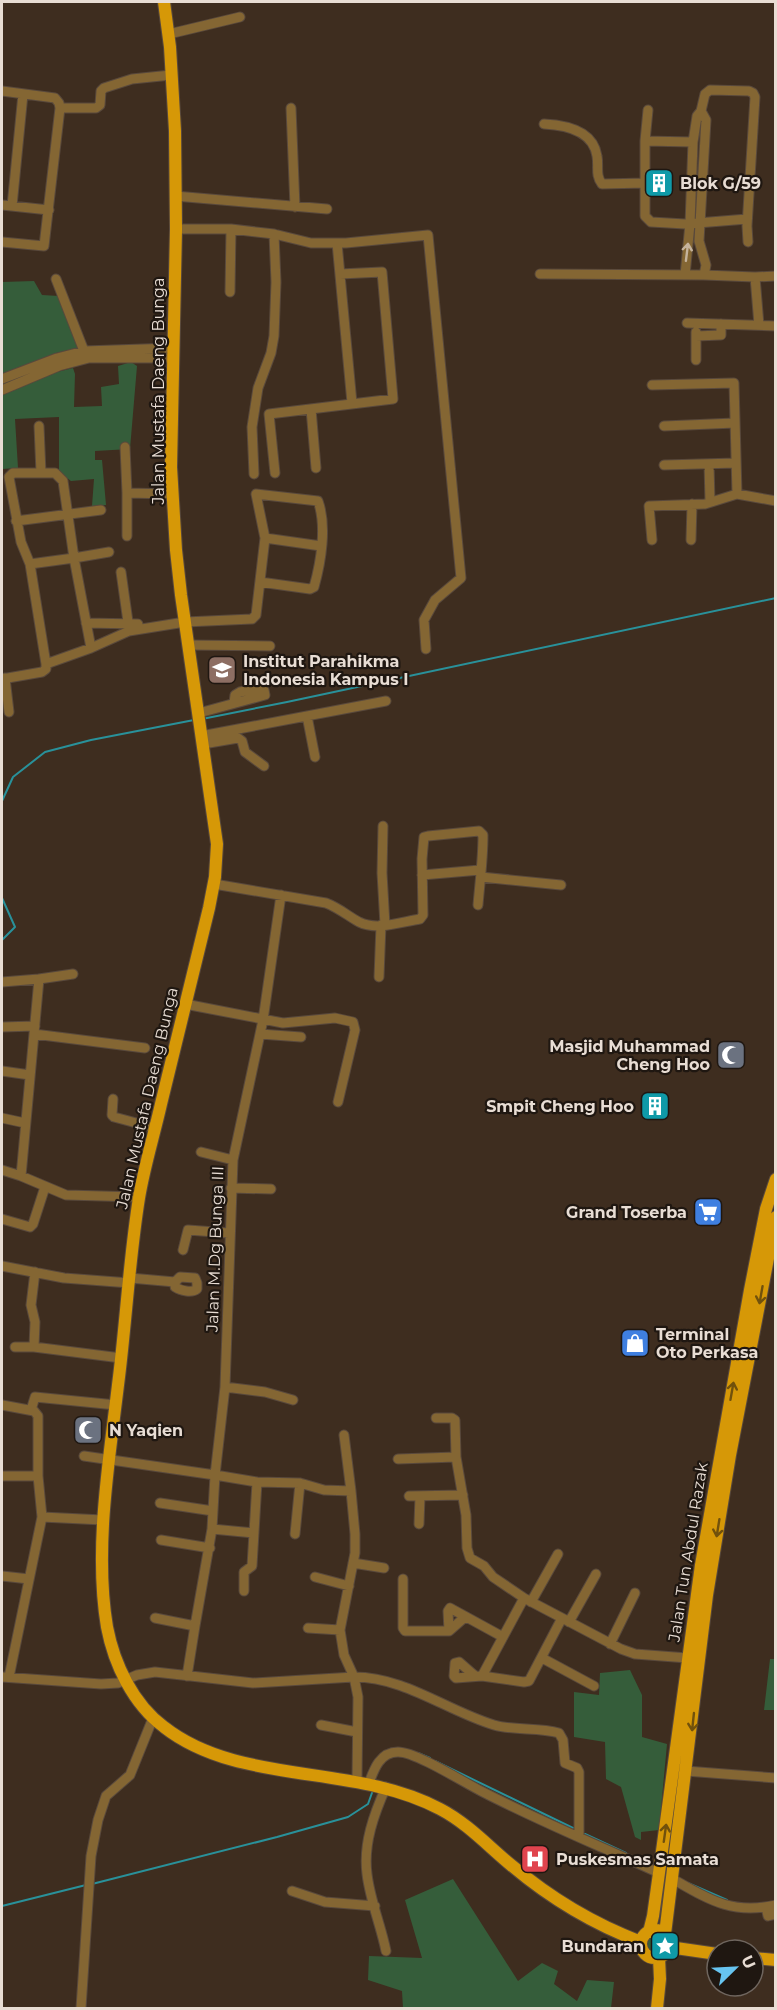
<svg xmlns="http://www.w3.org/2000/svg" width="777" height="2010" font-family="Montserrat,sans-serif">
	<rect width="100%" height="100%" fill="#3e2d1f"/>
	<path fill="#355d3a" d="M34,281L42,295L59,296L82,347L56,353L2,374V282Z
		M131,362L137,366L130,449L95,451V460H102L106,505L92,506L94,479L71,481L59,472V417L15,419L18,468L2,469V395L53,373L73,368L75,374L74,407L102,406L101,387L119,384L118,366Z
		M770,1659H775V1710H764Z
		M630,1670L642,1695V1737L667,1744L659,1830L641,1832V1840L635,1837L621,1787L606,1779L605,1742L574,1737V1692L599,1695L600,1673Z
		M453,1879L518,1981L542,1963L558,1971L554,1984L577,2001L587,1980L614,1982L611,2008H403L402,1991L368,1980L369,1956L422,1958L405,1900Z
		M641 1944a14 14 0 1 1 28 0a14 14 0 1 1-28 0Z"/>
	<g fill="none" stroke-linecap="round" stroke-linejoin="round">
		<path stroke="#29919a" stroke-width="2" d="M202,719L287,702L776,598
			M2,801L13,777L45,752L91,740L194,720
			M2,898L15,927L2,940
			M418,1753L430,1758
			M435,1761L573,1828
			M585,1834L626,1853
			M688,1883L727,1900
			M92,1884L277,1837L348,1817L368,1804L373,1790
			M2,1906L86,1885"/>
		<g stroke="#59493c" stroke-width="11">
			<path id="minor" d="M169,34L240,17
				M2,91L55,98L59,103L60,108L44,246L2,242
				M60,108H96L100,105L101,91L104,88L132,79L171,75
				M291,108L295,207
				M701,111L706,120L699,241L706,265L704,275
				M544,124C565,125 593,130 597,156C599,167 595,175 602,184L645,183
				M645,141L648,110
				M693,142L645,141V216L651,222L685,224L747,219
				M175,196L327,209
				M2,205L49,210
				M12,206L23,94
				M176,229H231L274,234L311,243H346L428,235L461,578L435,600L424,620L426,649
				M337,243L352,403
				M540,274L704,275L755,277L776,276
				M685,275L690,224L693,142L697,116L701,111L705,94L710,90L749,91L753,93L755,97L747,226L748,242
				M755,277L759,325
				M56,279L84,351
				M230,292L231,229
				M687,323L776,326
				M696,336L721,335V324
				M696,360V332
				M2,379L57,358L84,351L173,348
				M652,385L734,383L737,494L776,501
				M2,390L59,366L89,358H173
				M311,409L316,468
				M39,426L41,473
				M664,426L735,423
				M125,447L127,493L173,494
				M709,464L710,502
				M664,465L736,463
				M275,473L269,414L393,399L382,272L340,274
				M254,474L252,427L258,388L271,353L274,336L276,282L274,234
				M127,493V536
				M16,521L101,510
				M265,538L321,546
				M652,540L649,506L705,504L737,494
				M691,540L692,504
				M30,564L74,558L63,481L55,473H13L9,477L21,542L30,564L46,664
				M121,572L129,629
				M86,623L138,624
				M188,645L270,646
				M91,648L74,558L109,552
				M5,678L9,712
				M2,679L42,672L46,669V664L91,648L129,631L185,622L252,619L256,615L265,538L256,494L318,501C327,526 321,562 314,587L310,589L260,582
				M199,713L265,695L264,690L260,688L240,692L235,695L234,703
				M307,716L315,757
				M201,736L386,701
				M203,744L238,738L242,741L245,752L264,766
				M383,826L382,873L385,925
				M422,875L480,870
				M481,877L561,885
				M214,884L326,903C339,908 348,916 359,922C377,931 401,922 420,919L423,915L422,859L424,837L428,836L479,831L483,835C483,859 480,881 478,905
				M379,977L381,925
				M39,979L73,974
				M2,982L39,979L21,1176L66,1195L139,1197
				M185,1004L283,1023L335,1018L353,1022L355,1030L338,1102
				M2,1027L35,1026
				M34,1034L145,1048
				M260,1034L301,1037
				M2,1071L30,1075
				M113,1099L112,1115L114,1117L155,1128
				M2,1118L25,1123
				M201,1152L233,1160
				M2,1170L21,1176
				M231,1188L271,1189
				M2,1219L30,1227L33,1224L45,1187
				M183,1250L188,1230L229,1233
				M2,1266L64,1278L130,1283
				M130,1278L175,1282L180,1277L195,1278L197,1283V1289C192,1293 181,1291 175,1287V1282
				M15,1347H34L35,1322L31,1305L35,1272
				M34,1347L121,1358
				M225,1387L265,1392L293,1400
				M2,1405L34,1411L38,1416V1476L42,1517L9,1677
				M31,1410L35,1397L116,1405
				M84,1456L215,1475L225,1387L233,1160L263,1020L281,895
				M456,1457L466,1515L467,1548L470,1558L484,1566L493,1577L524,1598L621,1649L635,1654L688,1658
				M398,1459L456,1457L455,1420L452,1418H436
				M2,1476H38
				M351,1491L355,1534V1553L340,1630L344,1655L354,1677L358,1697L357,1781
				M409,1496L463,1495
				M160,1503L213,1511
				M42,1517L103,1520
				M419,1524L420,1496
				M254,1533L212,1529L215,1475L257,1482L300,1483L324,1490L351,1491L344,1435
				M295,1534L300,1483
				M161,1540L210,1548
				M353,1563L384,1568
				M2,1576L29,1579
				M315,1577L349,1586
				M403,1579V1628L405,1631H449L448,1611L450,1608L503,1637
				M244,1591V1572L252,1566L257,1482
				M524,1598L482,1676L524,1682L529,1681L562,1618
				M531,1602L558,1554
				M155,1618L195,1626L212,1529
				M569,1622L596,1574
				M308,1628L340,1630
				M449,1631L465,1617
				M610,1644L635,1593
				M542,1658L594,1686
				M187,1676L195,1626
				M475,1676L459,1662L455,1663L454,1676L456,1678L482,1676
				M2,1677L101,1684L118,1683L137,1675L155,1672L253,1683L354,1677C405,1677 447,1711 494,1725C515,1731 538,1727 559,1733L563,1740L565,1763L577,1768L579,1772V1836
				M321,1725L357,1732
				M686,1771L776,1778
				M369,1783C374,1769 380,1752 398,1752C416,1752 463,1782 481,1791C539,1821 600,1846 659,1873
				M386,1787C374,1814 363,1844 367,1874C370,1900 381,1926 386,1951
				M671,1878C708,1899 731,1915 776,1905
				M292,1891L325,1902L375,1906
				M766,1907L768,1916L776,1914
				M81,2008L91,1856L98,1820L106,1796L130,1775L153,1718"/>
		</g>
		<g stroke="#59493c" stroke-width="14">
			<path id="major" d="M164,2L170,47L175,131L176,229L171,467L176,550L181,595L217,844L215,877L209,908C193,973 177,1038 161,1104C154,1135 144,1167 139,1198C129,1260 126,1323 118,1385C109,1461 94,1550 107,1627C114,1664 133,1704 164,1727C239,1786 354,1763 440,1809C467,1823 488,1846 511,1865C550,1898 593,1924 641,1942
				M641 1944a14 14 0 1 1 28 0a14 14 0 1 1-28 0Z
				M649,1932L653,1916L659,1873L701,1565L750,1290L766,1209L776,1179
				M665,1934L707,1595L730,1455L776,1217
				M669,1947L717,1954
				M753,1958L776,1960
				M657,2008L660,1979L659,1958"/>
		</g>
		<use href="#minor" stroke="#846633" stroke-width="9"/>
		<use href="#major" stroke="#d69807" stroke-width="12"/>
	</g>
	<defs><path id="oneway-shaft" d="M-6 0H5M1.5-3L5.5 0L1.5 3" fill="none" stroke-width="1.6" stroke-linecap="round" stroke-linejoin="round" transform="scale(1.5)"/></defs>
	<use stroke="#c5b39c" href="#oneway-shaft" transform="translate(687 252) rotate(-83)"/>
	<g stroke="#71510c">
		<use href="#oneway-shaft" transform="translate(761 1295) rotate(100)"/>
		<use href="#oneway-shaft" transform="translate(732 1391) rotate(-80)"/>
		<use href="#oneway-shaft" transform="translate(718 1528) rotate(99)"/>
		<use href="#oneway-shaft" transform="translate(693 1722) rotate(96)"/>
		<use href="#oneway-shaft" transform="translate(665 1833) rotate(-82)"/>
	</g>
	<defs>
		<g id="building-square" transform="scale(1.5)"><rect x="-9" y="-9" width="18" height="18" rx="4" fill="#0f9aa8" stroke="#1f1711"/><path d="M-4-6H4V6H1V3H-1V6H-4ZM-2.5-4.3h1.7v1.8h-1.7ZM.8-4.3h1.7v1.8H.8ZM-2.5-1h1.7V.8h-1.7ZM.8-1h1.7V.8H.8Z" fill="#fff"/></g>
		<g id="university-square" transform="scale(1.5)"><rect x="-9" y="-9" width="18" height="18" rx="4" fill="#8d6e63" stroke="#1f1711"/><path d="M0-5L7-2L0 1L-7-2ZM-4 1L0 2.5L4 1V4Q0 6-4 4Z" fill="#fff"/></g>
		<g id="mosque-square" transform="scale(1.5)"><rect x="-9" y="-9" width="18" height="18" rx="4" fill="#6b7280" stroke="#1f1711"/><path d="M3.5-4.9A6 6 0 1 0 3.5 4.9A5 5 0 1 1 3.5-4.9Z" fill="#fff"/></g>
		<g id="supermarket-square" transform="scale(1.5)"><rect x="-9" y="-9" width="18" height="18" rx="4" fill="#3f7fe0" stroke="#1f1711"/><path d="M-6-5.5h2.5l.6 2H6L4.5 2H-2.5L-4.4-4H-6ZM-1.5 3.2a1.3 1.3 0 1 0 .1 0ZM3 3.2a1.3 1.3 0 1 0 .1 0Z" fill="#fff"/></g>
		<g id="shop-square" transform="scale(1.5)"><rect x="-9" y="-9" width="18" height="18" rx="4" fill="#3f7fe0" stroke="#1f1711"/><path d="M-5-2.5h2.3a2.7 3.5 0 0 1 5.4 0H5L5.5 6h-11ZM-1.5-2.5h3a1.5 2.3 0 0 0-3 0Z" fill="#fff"/></g>
		<g id="hospital-square" transform="scale(1.5)"><rect x="-9" y="-9" width="18" height="18" rx="4" fill="#e0444e" stroke="#1f1711"/><path d="M-5-5h3v3.5h4V-5h3V5h-3V1.5h-4V5h-3Z" fill="#fff"/></g>
		<g id="sight-square" transform="scale(1.5)"><rect x="-9" y="-9" width="18" height="18" rx="4" fill="#0f9aa8" stroke="#1f1711"/><path d="M0-6L1.8-2.2L6-1.7L2.9 1.2L3.7 5.4L0 3.3L-3.7 5.4L-2.9 1.2L-6-1.7L-1.8-2.2Z" fill="#fff"/></g>
	</defs>
	<g fill-rule="evenodd">
		<use href="#building-square" x="659" y="183"/>
		<use href="#university-square" x="222" y="670"/>
		<use href="#mosque-square" x="731" y="1055"/>
		<use href="#building-square" x="655" y="1106"/>
		<use href="#supermarket-square" x="708" y="1212"/>
		<use href="#shop-square" x="635" y="1343"/>
		<use href="#mosque-square" x="88" y="1430"/>
		<use href="#hospital-square" x="535" y="1859"/>
		<use href="#sight-square" x="665" y="1946"/>
	</g>
	<g text-anchor="middle" dominant-baseline="central" stroke-width="4.5" stroke-linejoin="round" paint-order="stroke">
		<g font-size="16" font-weight="bold" fill="#e8ddd4" stroke="#1f1711" text-anchor="start">
			<text x="680" y="183">Blok G/59</text>
			<text x="243" y="661">Institut Parahikma<tspan x="243" dy="18">Indonesia Kampus I</tspan></text>
			<text x="710" y="1046" text-anchor="end">Masjid Muhammad<tspan x="710" dy="18">Cheng Hoo</tspan></text>
			<text x="634" y="1106" text-anchor="end">Smpit Cheng Hoo</text>
			<text x="687" y="1212" text-anchor="end">Grand Toserba</text>
			<text x="656" y="1334">Terminal<tspan x="656" dy="18">Oto Perkasa</tspan></text>
			<text x="109" y="1430">N Yaqien</text>
			<text x="556" y="1859">Puskesmas Samata</text>
			<text x="644" y="1946" text-anchor="end">Bundaran</text>
		</g>
		<g font-size="16" fill="#e8ddd4" stroke="#1f1711">
			<text transform="translate(158 391) rotate(-90)">Jalan Mustafa Daeng Bunga</text>
			<text transform="translate(147 1098) rotate(-77)">Jalan Mustafa Daeng Bunga</text>
			<text transform="translate(215 1249) rotate(-88)">Jalan M.Dg Bunga III</text>
			<text transform="translate(688 1552) rotate(-81)">Jalan Tun Abdul Razak</text>
		</g>
	</g>
	<rect width="777" height="2010" fill="none" stroke="#e8ddd4" stroke-width="6"/>
	<g transform="translate(735 1968) rotate(66)"><circle r="28" fill="#1f1711" stroke="#6f665f" stroke-width="1.5"/>
	<path d="M0-4.5L10 22L0 15L-10 22Z" fill="#67c4f0"/>
	<text y="-9" font-size="16" font-weight="bold" text-anchor="middle" fill="#e8ddd4">U</text>
	</g>
</svg>
